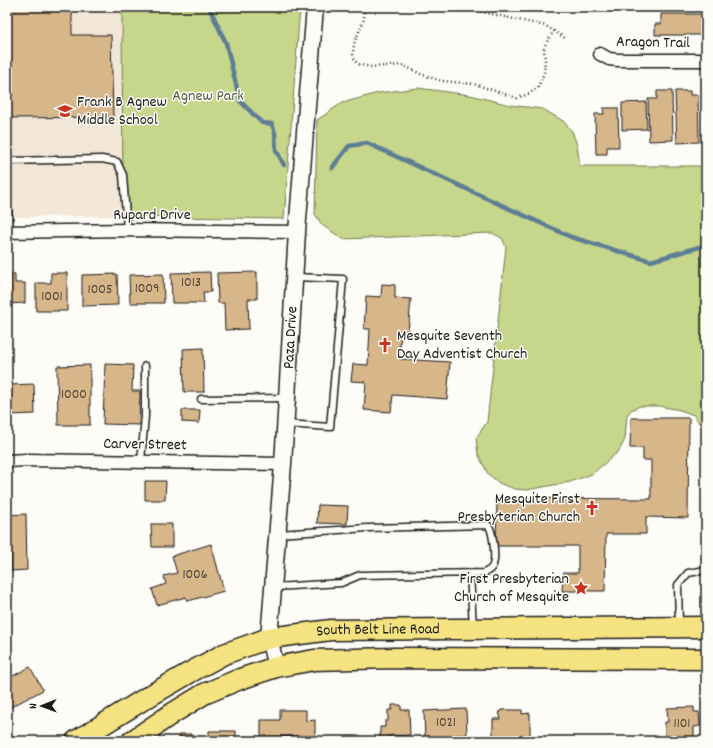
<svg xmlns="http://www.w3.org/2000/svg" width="713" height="748" font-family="Dekko,sans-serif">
	<rect width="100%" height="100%" fill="#fdfcf7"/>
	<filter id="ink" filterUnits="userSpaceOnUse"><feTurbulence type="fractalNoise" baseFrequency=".025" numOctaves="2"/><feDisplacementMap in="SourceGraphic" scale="8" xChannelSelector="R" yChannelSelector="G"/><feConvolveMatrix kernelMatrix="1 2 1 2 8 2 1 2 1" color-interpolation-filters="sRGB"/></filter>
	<g filter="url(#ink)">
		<path fill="#f2e7d6" d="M7,7H122L123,216L7,217Z"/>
		<path fill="#c6d68a" stroke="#717953" d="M122,7H300L284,219L123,216Z
			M418,88L470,95L510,105L543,109L563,121L572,131L577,145L580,166H706V474L704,472L705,436L702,427L694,415L680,410L659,406H640L631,410L627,415L625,439L619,451L592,474L570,482L527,490L515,489L499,483L488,474L478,454L476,438L487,422L506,247L502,238L492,233L343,239L322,225L315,214L317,120L342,103L378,93Z"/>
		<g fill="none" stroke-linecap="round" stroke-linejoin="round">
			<path stroke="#5d7e95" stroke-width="4.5" d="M209,7L226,43L240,101L262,123L272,124L275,133L276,150L284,165
				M332,168L349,146L367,143L571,237L651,261L706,245"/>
		</g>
		<path fill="#d7b68a" stroke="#1c1c1c" d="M7,7H72V35H111L113,117L7,118Z
			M665,7H706V8H665Z
			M661,14H706V35H655V24H661Z
			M657,91H672L673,140L649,141L648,99H657Z
			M675,91H690V95H698L699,142L677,143Z
			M703,96H706V140H704Z
			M646,102L647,129L622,130V103Z
			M603,108H618L619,147H607V154H596L595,114H604Z
			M210,272L211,292H203L204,303H172L171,273Z
			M257,272V299H248L249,329L225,330L224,303H218L217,273Z
			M51,273H67V311H36V283H51Z
			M7,274H15V283H25V303L7,304Z
			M117,274L118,305L82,306V275Z
			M163,274L164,303H130L129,275Z
			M382,284L395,285V298L411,299L408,332L401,331L399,359L450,362L447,399L393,395L391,412L364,410L366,382L351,381L353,364L368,365L370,329H364L366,296L381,297Z
			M203,348L204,392H184L183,349Z
			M105,364L133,365L132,391H140L139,425L103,424Z
			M90,365V425H58L57,366Z
			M34,384L35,414L10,415L9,385Z
			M182,410H200L199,423L182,422Z
			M631,418H689L688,518L646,517V534H606L605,591H562L563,573H578V546H496L497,498L651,499V460H643V448H630Z
			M145,481H166L165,500H145Z
			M318,505L348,506L347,524L317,523Z
			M26,514L27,570L11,571L10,543H7V515Z
			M151,524H172V547H152Z
			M211,544L224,591L188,601L186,597L157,605L152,589L166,584L164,576L177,573L172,556Z
			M30,667L43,690L7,709V679Z
			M392,705H401V710H409L410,735L388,736V741H380V727H385V721H388V710H392Z
			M694,707V712H699L700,726L694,727V740L672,741V737H665V722H668L667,708Z
			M466,709L467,735H455V741H425L424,711Z
			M280,710H306V721L315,720V740H303V736L261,737V720H280Z
			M501,710H522V714L530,713V739L499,741V738H493V719H501L499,712H501Z
			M209,731H236V741H209Z
			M180,734H191V741H180Z"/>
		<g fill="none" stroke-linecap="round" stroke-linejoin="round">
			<g stroke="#1c1c1c" stroke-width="9">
				<path id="service" d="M7,161L102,159L117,162L123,175L127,230
					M7,207L9,217L10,232
					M201,399L286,398
					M286,424L330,427L343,279L296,277
					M141,461L145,416V366
					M470,574L473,627
					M275,587L341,583L360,575L484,573C488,571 492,569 493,565C496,557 493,530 488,525L368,528L278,534
					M679,625L678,585L688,573L706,570"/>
			</g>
			<g stroke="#1c1c1c" stroke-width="15">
				<path id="minor" d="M600,54L609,59L618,60H706
					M7,232L127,230L297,232
					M7,461L27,460L283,464"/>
			</g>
			<g stroke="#1c1c1c" stroke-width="19">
				<g id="tertiary">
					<path id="s1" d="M276,667L269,638L283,464L297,232L315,7"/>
				</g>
			</g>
			<g stroke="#1c1c1c" stroke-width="23">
				<g id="primary">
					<path id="s2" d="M76,741L146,698L189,673L224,654L269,638L331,630L706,627"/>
					<path d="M132,741L173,713L204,694L240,679L276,667L314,660L393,658L706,659"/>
				</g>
			</g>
			<path stroke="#1c1c1c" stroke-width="2.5" stroke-dasharray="1 3" stroke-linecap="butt" d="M329,7L464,8L546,26L565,38
				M364,8V19L354,44L353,54L355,61L360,65L372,67L402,65L423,75L442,81L474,84L517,98L529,94L538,87L544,73L545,60L544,49L546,43L554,31"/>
			<use href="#service" stroke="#fdfcf7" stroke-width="6"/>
			<use href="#minor" stroke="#fdfcf7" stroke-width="12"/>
			<use href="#tertiary" stroke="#fdfcf7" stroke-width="16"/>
			<use href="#primary" stroke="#f5e382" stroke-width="20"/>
		</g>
	</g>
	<defs>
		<g id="school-bare" transform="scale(1.2)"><path d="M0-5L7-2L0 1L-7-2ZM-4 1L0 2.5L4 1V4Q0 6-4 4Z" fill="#c8321e" stroke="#fdfcf7" stroke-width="2.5" paint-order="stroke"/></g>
		<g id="church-bare" transform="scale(1.2)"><path d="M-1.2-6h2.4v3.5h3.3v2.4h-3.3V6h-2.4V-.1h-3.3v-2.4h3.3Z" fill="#c8321e" stroke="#fdfcf7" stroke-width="2.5" paint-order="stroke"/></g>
		<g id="sight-bare" transform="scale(1.2)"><path d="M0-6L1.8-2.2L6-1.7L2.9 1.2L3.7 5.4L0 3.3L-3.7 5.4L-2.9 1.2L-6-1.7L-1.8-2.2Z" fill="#c8321e" stroke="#fdfcf7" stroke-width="2.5" paint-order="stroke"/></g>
	</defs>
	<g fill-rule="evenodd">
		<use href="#school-bare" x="65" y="111"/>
		<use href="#church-bare" x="385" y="345"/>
		<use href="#church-bare" x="592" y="508"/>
		<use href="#sight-bare" x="581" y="588"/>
	</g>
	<g text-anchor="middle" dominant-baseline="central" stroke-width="3" stroke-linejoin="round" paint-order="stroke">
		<g font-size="14" fill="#4b4238">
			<text x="191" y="283">1013</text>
			<text x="147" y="289">1009</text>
			<text x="100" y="290">1005</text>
			<text x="52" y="297">1001</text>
			<text x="74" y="395">1000</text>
			<text x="195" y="575">1006</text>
			<text x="446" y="723">1021</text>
			<text x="682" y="724">1101</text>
		</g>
		<g font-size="16" fill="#1c1c1c" stroke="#fdfcf7">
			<text transform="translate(653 43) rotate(1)">Aragon Trail</text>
			<text x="152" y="215">Rupard Drive</text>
			<text stroke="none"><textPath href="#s1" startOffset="331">Paza Drive</textPath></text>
			<text transform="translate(145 445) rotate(1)">Carver Street</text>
			<text stroke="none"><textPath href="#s2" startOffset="329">South Belt Line Road</textPath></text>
		</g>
		<g font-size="16" fill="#585d42" stroke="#fdfcf7">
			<text x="208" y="96">Agnew Park</text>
		</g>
		<g font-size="16" fill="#1c1c1c" stroke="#fdfcf7" text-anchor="start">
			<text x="77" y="102">Frank B Agnew<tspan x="77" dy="18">Middle School</tspan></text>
			<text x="397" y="336">Mesquite Seventh<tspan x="397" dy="18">Day Adventist Church</tspan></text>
			<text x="580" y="499" text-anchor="end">Mesquite First<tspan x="580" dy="18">Presbyterian Church</tspan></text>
			<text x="569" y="579" text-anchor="end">First Presbyterian<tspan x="569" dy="18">Church of Mesquite</tspan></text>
		</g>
	</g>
	<rect width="713" height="748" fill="none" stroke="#fdfcf7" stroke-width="24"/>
	<rect x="12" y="12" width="689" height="724" fill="none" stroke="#1c1c1c" stroke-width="1.5" filter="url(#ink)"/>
	<g transform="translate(42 706) rotate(269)" stroke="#fdfcf7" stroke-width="3" paint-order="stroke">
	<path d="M0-3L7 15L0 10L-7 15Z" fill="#1c1c1c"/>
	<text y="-6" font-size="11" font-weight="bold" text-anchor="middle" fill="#1c1c1c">N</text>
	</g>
</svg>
